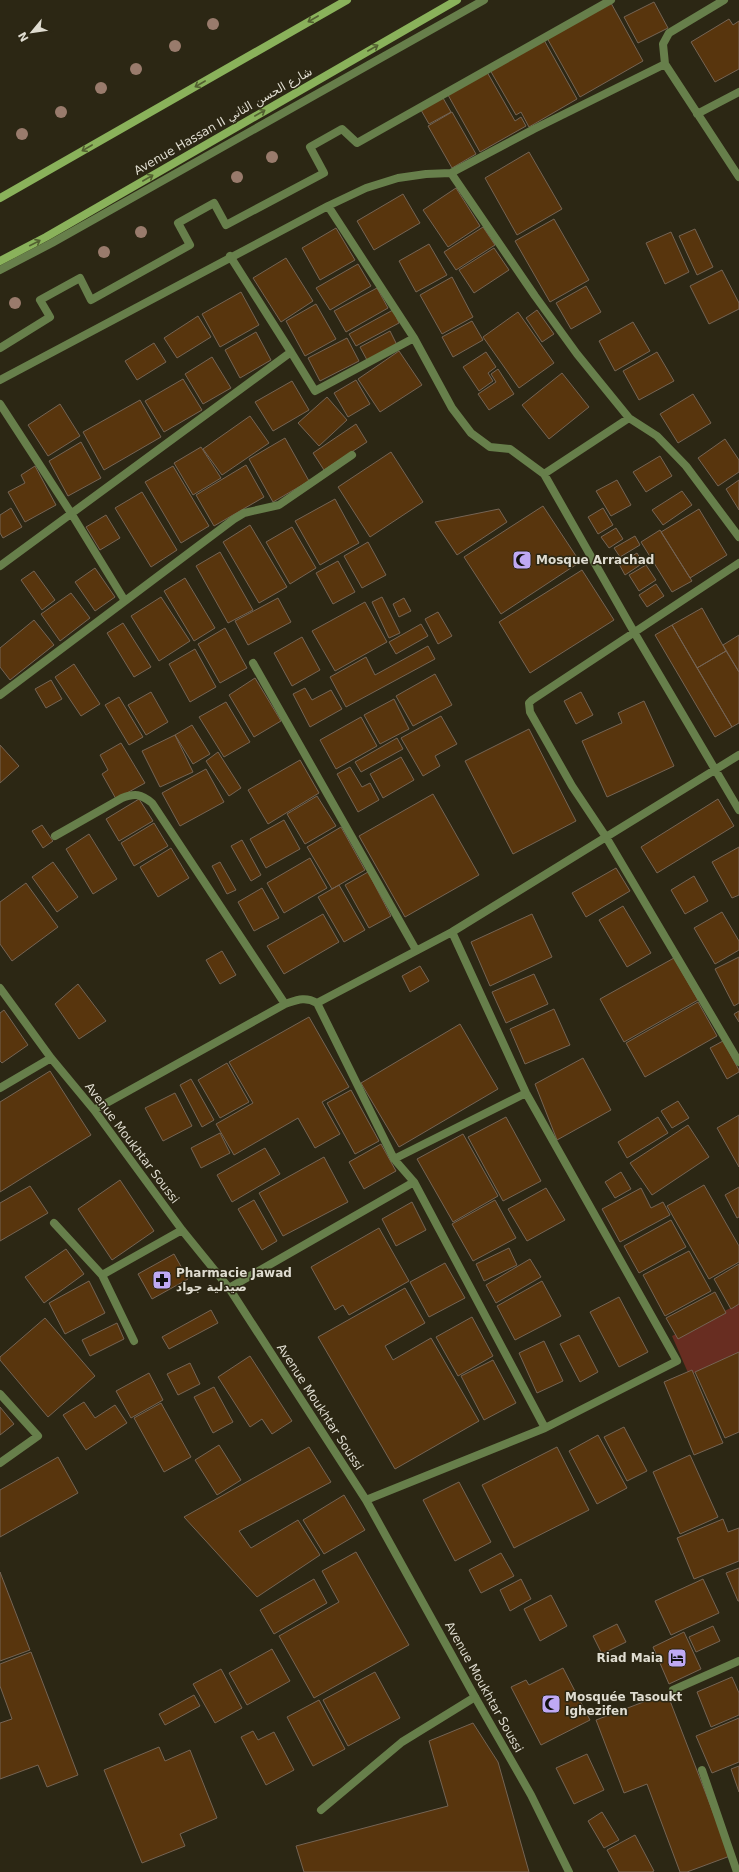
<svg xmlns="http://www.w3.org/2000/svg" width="739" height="1872" font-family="'DejaVu Sans','Noto Naskh Arabic',sans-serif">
	<rect width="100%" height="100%" fill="#2c2714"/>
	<path fill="#682d21" d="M739,1304V1353L689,1375L672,1336Z"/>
	<path fill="#58350d" stroke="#756454" d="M654,2L668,28L638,43L624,17Z
		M611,3L643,61L580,97L547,38Z
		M729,19L733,25L739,21V69L715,82L691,42Z
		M544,40L577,99L529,127L521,112L516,115L490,70Z
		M487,72L515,121L521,117L526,126L480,152L448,95Z
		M443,98L451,112L429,124L421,110Z
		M452,112L476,154L452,168L428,126Z
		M529,152L562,209L517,235L485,178Z
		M456,188L480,226L448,247L423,210Z
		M403,194L420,223L374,250L357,221Z
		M554,219L589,280L550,302L515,241Z
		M483,227L495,245L456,270L444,252Z
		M336,228L355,260L320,280L302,248Z
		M695,229L713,267L697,275L679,236Z
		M671,232L689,272L665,284L646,243Z
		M429,244L447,275L416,292L399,261Z
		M494,248L509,270L474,293L459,270Z
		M286,258L313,301L281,322L253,278Z
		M358,264L371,286L330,310L316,288Z
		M722,270L739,303V309L709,324L690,286Z
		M452,277L473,317L442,334L420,295Z
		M586,286L601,312L571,329L556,303Z
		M377,288L388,308L346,332L334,311Z
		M241,292L259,325L220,347L202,314Z
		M316,304L336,339L305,356L286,321Z
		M393,310L399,323L356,346L349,334Z
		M537,310L554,334L542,342L526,318Z
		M518,312L554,363L519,388L483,337Z
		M198,316L211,337L177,358L164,338Z
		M472,321L483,340L453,357L442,337Z
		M633,322L650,351L615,371L599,341Z
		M390,331L397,345L367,360L360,347Z
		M256,332L271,360L240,378L225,350Z
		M347,338L359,361L320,381L308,358Z
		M154,343L166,362L137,380L125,361Z
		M399,351L422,385L380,412L358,379Z
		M486,352L496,367L488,373L493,381L479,391L463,367Z
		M657,352L674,381L639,400L623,371Z
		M212,357L231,388L203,404L185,374Z
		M498,369L514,394L489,410L478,394L496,382L491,374Z
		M562,373L589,407L549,439L522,405Z
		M183,379L202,410L164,432L145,401Z
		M356,380L370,404L348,417L334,393Z
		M292,381L309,410L273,431L255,402Z
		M693,394L711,423L678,443L660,414Z
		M327,397L347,420L319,446L298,423Z
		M140,400L161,437L104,470L83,432Z
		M60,404L80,436L48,456L28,425Z
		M250,416L269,443L222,475L203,449Z
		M356,424L367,442L324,470L313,453Z
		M285,438L309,481L273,502L249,459Z
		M725,439L739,460V472L718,486L698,458Z
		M81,442L101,478L68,496L49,461Z
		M201,447L221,478L193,495L174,463Z
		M391,452L423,502L370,537L338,487Z
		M660,456L672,476L646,492L633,472Z
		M246,465L264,497L214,526L196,495Z
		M35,466L56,505L25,522L8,492L25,483L21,475Z
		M173,466L209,526L181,543L145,482Z
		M617,480L631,505L611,516L596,491Z
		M739,480V510L726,489Z
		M682,491L692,505L663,525L652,510Z
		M142,492L177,550L151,567L115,508Z
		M335,499L359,543L320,565L295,521Z
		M543,506L580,562L501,614L464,557Z
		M11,508L22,527L3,538L0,533V515Z
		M603,508L613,525L598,534L588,517Z
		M499,509L507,522L457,555L435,522Z
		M699,509L727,555L690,578L661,532Z
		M106,515L120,538L100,550L86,527Z
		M250,525L287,587L259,603L223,542Z
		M292,527L316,568L290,584L266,542Z
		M616,528L623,539L609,548L601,537Z
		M660,530L692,581L672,592L641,542Z
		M635,536L640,545L620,557L614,548Z
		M368,542L386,575L362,588L344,556Z
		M220,552L253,610L228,623L196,566Z
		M637,553L643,563L625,575L619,564Z
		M338,561L355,592L333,604L316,573Z
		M646,565L656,580L639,591L629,575Z
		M95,568L115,597L95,611L75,582Z
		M582,570L614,620L530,673L499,622Z
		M34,571L55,600L42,610L21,580Z
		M185,578L215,628L194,641L164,591Z
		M656,584L664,596L647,607L639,595Z
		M71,593L90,618L60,641L41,614Z
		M161,597L190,641L159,661L131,616Z
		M382,597L400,633L389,638L372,602Z
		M278,598L291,622L248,645L235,621Z
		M404,598L411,611L399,617L393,604Z
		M365,602L387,642L335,671L312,631Z
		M702,608L726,651L697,668L672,625Z
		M438,612L452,636L438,644L425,619Z
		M34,620L54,645L10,680L0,667V648Z
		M123,623L151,667L134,677L107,633Z
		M421,624L428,636L396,654L389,642Z
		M672,625L732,727L715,737L655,635Z
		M225,628L247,668L220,683L198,644Z
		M739,635V672L723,645Z
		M302,637L320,670L292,686L274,653Z
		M428,646L435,659L346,707L330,677L366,657L375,675Z
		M195,649L216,687L190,702L169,664Z
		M726,651L739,672V723L732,727L697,668Z
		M74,664L100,704L81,716L55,677Z
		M435,674L452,705L413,726L396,696Z
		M255,678L281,721L254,737L229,695Z
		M51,680L62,699L46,708L35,689Z
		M305,688L312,700L331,690L342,709L310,727L293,694Z
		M151,692L168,722L146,735L128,705Z
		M581,692L593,715L576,724L564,701Z
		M119,697L143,737L129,745L105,705Z
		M394,699L409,729L380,744L364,715Z
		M644,701L674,766L607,797L582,741L622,723L618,713Z
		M226,702L250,742L224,757L199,717Z
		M441,716L457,744L435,756L440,766L423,776L401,738Z
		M361,717L377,746L336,769L320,740Z
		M192,725L210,754L193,764L175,735Z
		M529,729L576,821L513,854L465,761Z
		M175,735L193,772L160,787L142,751Z
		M397,738L403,749L361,772L355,762Z
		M121,743L145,783L116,799L102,774L108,770L100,755Z
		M0,745L19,766L0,783Z
		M218,752L241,788L229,796L206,761Z
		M401,757L414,780L383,798L370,774Z
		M300,760L319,793L268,824L248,790Z
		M350,767L362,787L370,783L379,800L358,812L337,774Z
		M206,769L224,802L180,826L162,793Z
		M433,794L479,875L405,917L359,836Z
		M317,796L336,826L305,844L287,814Z
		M139,799L153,821L119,841L106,819Z
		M718,799L734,826L657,873L641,847Z
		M284,820L300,849L266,868L250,839Z
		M154,823L168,846L134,866L121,843Z
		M42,825L53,841L43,848L32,831Z
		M341,827L365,870L332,889L307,847Z
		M89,834L117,879L93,894L66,849Z
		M242,840L261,875L251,881L231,846Z
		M739,847V895L732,898L712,862Z
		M171,848L189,878L158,897L140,867Z
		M310,858L327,888L284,913L267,883Z
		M53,862L78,897L57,912L32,877Z
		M220,862L236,890L227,894L212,866Z
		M616,868L630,891L586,917L572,893Z
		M368,872L391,916L369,928L345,885Z
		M694,876L708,901L685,914L671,890Z
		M26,883L58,927L12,961L0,944V902Z
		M339,885L365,930L344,942L318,897Z
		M262,888L279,918L254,931L238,902Z
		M623,906L651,953L627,967L599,920Z
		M722,912L739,941V950L715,964L694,928Z
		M323,914L339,942L284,974L267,946Z
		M532,914L552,957L490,986L471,942Z
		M222,951L236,975L220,984L206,960Z
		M739,957V1003L734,1006L715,969Z
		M674,958L698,1000L624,1042L600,999Z
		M420,966L429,981L410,992L402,976Z
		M534,974L548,1004L506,1023L492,992Z
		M78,984L106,1021L79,1039L55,1004Z
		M698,1002L717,1036L645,1077L626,1043Z
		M554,1009L570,1045L525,1064L510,1029Z
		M4,1010L28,1045L2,1063L0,1061V1013Z
		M739,1011V1022L734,1014Z
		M309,1017L349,1087L322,1102L340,1134L315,1148L298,1118L234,1155L216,1124L253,1103L229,1062Z
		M460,1024L498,1089L399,1147L361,1083Z
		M723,1041L739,1070V1072L727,1079L710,1048Z
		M583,1058L611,1110L557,1140L535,1084Z
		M227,1063L249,1102L220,1118L198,1080Z
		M50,1071L91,1135L0,1192V1102Z
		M191,1079L214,1120L202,1127L180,1085Z
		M351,1090L379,1141L355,1154L327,1103Z
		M175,1093L192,1126L163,1141L145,1108Z
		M678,1101L689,1118L672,1128L661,1111Z
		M739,1115V1167L717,1128Z
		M506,1117L541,1181L503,1201L468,1137Z
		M658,1117L668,1133L627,1158L618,1142Z
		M688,1125L709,1157L652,1195L630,1163Z
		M220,1133L230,1153L201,1168L191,1148Z
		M463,1134L498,1196L453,1222L417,1159Z
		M381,1144L396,1171L364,1189L349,1162Z
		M265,1148L280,1174L232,1202L217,1175Z
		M324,1157L348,1202L283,1236L259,1193Z
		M621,1172L631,1189L615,1198L605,1182Z
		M120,1180L154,1231L112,1260L78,1209Z
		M704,1185L739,1246V1262L709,1279L667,1206Z
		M30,1186L48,1213L0,1241V1203Z
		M739,1187V1217L737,1218L725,1195Z
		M546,1188L565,1220L527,1241L508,1209Z
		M641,1188L651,1208L663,1202L670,1215L620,1242L602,1209Z
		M254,1200L277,1241L262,1250L238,1209Z
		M495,1200L516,1238L473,1261L452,1224Z
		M412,1202L426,1230L396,1246L382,1219Z
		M671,1220L686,1247L639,1273L624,1246Z
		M379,1228L409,1281L349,1315L343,1305L335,1310L311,1267Z
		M509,1248L517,1265L484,1281L476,1264Z
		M66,1249L84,1274L44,1303L25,1277Z
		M689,1251L711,1291L665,1316L643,1275Z
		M174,1254L188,1279L152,1299L138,1274Z
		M530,1259L541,1277L496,1303L486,1285Z
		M445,1263L465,1298L429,1317L410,1282Z
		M739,1264V1304L731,1309L714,1279Z
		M89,1281L105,1313L65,1334L49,1303Z
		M542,1281L561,1316L515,1340L497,1306Z
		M405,1288L425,1323L385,1346L393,1360L431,1338L479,1421L395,1469L318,1337Z
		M715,1292L726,1313L678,1339L666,1318Z
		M619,1297L648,1352L619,1367L590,1312Z
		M211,1310L218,1323L169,1349L162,1337Z
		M472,1317L493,1356L458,1376L436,1337Z
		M45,1318L95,1376L48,1417L0,1360V1357Z
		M117,1323L124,1339L90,1356L82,1340Z
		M579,1335L598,1372L580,1382L560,1344Z
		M544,1341L563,1381L537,1393L519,1353Z
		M739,1352V1432L725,1438L695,1372Z
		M250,1356L292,1421L272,1434L262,1419L250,1427L218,1377Z
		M493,1360L516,1403L484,1420L461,1376Z
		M190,1363L200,1384L178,1395L167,1374Z
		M692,1370L723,1443L694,1455L664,1382Z
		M149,1373L163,1400L131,1418L116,1391Z
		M214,1387L233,1422L213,1433L194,1397Z
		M84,1402L95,1418L115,1405L127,1423L86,1450L63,1415Z
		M161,1403L191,1457L164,1472L134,1418Z
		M0,1407L14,1424L0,1435Z
		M624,1427L647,1471L627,1481L604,1437Z
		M598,1435L627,1488L597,1504L569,1451Z
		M219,1445L241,1480L217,1495L195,1460Z
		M309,1447L331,1482L239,1531L251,1548L298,1520L320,1555L257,1597L184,1517Z
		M557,1447L589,1510L514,1548L482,1485Z
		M690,1455L718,1517L680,1534L653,1472Z
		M58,1457L78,1493L0,1537V1490Z
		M459,1482L491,1542L455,1561L423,1500Z
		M344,1495L365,1530L324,1554L303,1520Z
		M723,1519L728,1532L739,1528V1561L694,1579L677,1538Z
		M356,1552L409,1645L314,1698L279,1636L339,1602L322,1571Z
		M501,1553L514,1576L481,1593L469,1570Z
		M739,1568V1601H738L726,1573Z
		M0,1572L30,1650L0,1661Z
		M314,1579L327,1603L274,1634L260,1610Z
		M521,1579L531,1599L510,1611L500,1590Z
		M703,1579L719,1613L671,1635L655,1601Z
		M551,1595L567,1626L540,1641L524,1609Z
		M617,1624L626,1642L602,1654L593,1636Z
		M713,1626L720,1641L696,1652L689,1637Z
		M684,1632L701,1669L669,1684L653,1647Z
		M272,1649L290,1681L247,1705L229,1673Z
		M31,1652L78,1775L47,1787L38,1765L0,1779V1723L12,1719L0,1686V1664Z
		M563,1668L590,1720L541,1745L511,1687L526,1680L529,1685Z
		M221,1669L242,1708L215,1723L193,1684Z
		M375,1672L400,1718L348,1746L323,1700Z
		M732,1677L739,1693V1715L711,1727L697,1692Z
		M667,1693L730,1856L687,1872H680L647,1784L624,1793L596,1720Z
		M194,1695L200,1706L165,1725L159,1714Z
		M319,1700L345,1749L313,1766L287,1717Z
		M739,1718V1762L712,1773L696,1736Z
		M473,1723L498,1762L529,1872H304L296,1846L448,1806L429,1741Z
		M253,1731L258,1740L274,1732L294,1770L266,1785L241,1737Z
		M159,1747L165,1761L190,1750L217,1818L180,1834L185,1846L142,1863L104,1770Z
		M587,1754L604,1790L574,1804L556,1768Z
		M739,1766V1792L731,1769Z
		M602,1812L619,1840L604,1848L588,1821Z
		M635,1835L654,1871L652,1872H619L607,1850Z"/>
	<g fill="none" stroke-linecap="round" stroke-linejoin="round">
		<path stroke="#677f4b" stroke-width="8" d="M673,1690L739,1661
			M702,1770L737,1872
			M321,1810L402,1742L475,1697"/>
		<path stroke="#677f4b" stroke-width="8" d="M0,270L52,243L484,0
			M0,348L50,317L40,300L80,278L91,300L190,245L178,223L214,203L226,225L324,173L310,147L342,129L357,143L611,0"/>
		<path stroke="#677f4b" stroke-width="8" d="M665,64L663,44L669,33L724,0
			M697,114L739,92
			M451,173L535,296L577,354L629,418L657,436L686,466L739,537
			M328,206L414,338L452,408L471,433L490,447L510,449L544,474L634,632L739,810
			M291,352L315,391L414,338
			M0,380L328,206L366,188L398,178L426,174L451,173L534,129L665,64L739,177
			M0,404L71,513L125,601
			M544,474L629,418
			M739,563L532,700L529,703L530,712L572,786L606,837L739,1062
			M0,566L291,352L230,256
			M253,663L416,950
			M0,695L234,519L244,513L279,505L352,455
			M55,836L122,798C135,793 141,794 152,803L285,1004
			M0,988L51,1058L94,1110L182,1230L229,1288L366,1500L475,1697L531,1795L569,1872
			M317,1003L394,1159L414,1182L545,1428
			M0,1088L51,1058
			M94,1110L285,1004C297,1000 305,996 317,1003L452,932L739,755
			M394,1159L526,1093
			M54,1223L102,1275L134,1341
			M102,1275L182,1230
			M229,1288L414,1182
			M0,1394L38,1436L0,1463
			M366,1500L545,1428L677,1361L526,1093L452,932"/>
		<path stroke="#8ab25b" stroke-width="8" d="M0,198L347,0
			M0,261L46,237L457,0"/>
	</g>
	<g fill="#997b6c">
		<circle cx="213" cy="24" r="6"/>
		<circle cx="175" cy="46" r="6"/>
		<circle cx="136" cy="69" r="6"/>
		<circle cx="101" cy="88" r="6"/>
		<circle cx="61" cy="112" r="6"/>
		<circle cx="22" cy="134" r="6"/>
		<circle cx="272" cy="157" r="6"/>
		<circle cx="237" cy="177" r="6"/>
		<circle cx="141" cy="232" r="6"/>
		<circle cx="104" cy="252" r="6"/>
		<circle cx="15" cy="303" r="6"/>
	</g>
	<defs><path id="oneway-shaft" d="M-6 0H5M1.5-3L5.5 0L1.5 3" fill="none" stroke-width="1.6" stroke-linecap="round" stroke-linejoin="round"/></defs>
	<g stroke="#525f30">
		<use href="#oneway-shaft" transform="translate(313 19) rotate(150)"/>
		<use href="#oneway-shaft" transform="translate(373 48) rotate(-30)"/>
		<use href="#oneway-shaft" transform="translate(200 84) rotate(150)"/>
		<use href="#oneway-shaft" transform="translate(260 113) rotate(-30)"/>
		<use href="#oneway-shaft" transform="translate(87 148) rotate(150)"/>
		<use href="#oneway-shaft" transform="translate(148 178) rotate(-30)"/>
		<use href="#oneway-shaft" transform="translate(35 243) rotate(-27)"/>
	</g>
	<defs>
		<g id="mosque-square" transform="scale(1)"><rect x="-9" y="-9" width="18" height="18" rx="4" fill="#bfa9f4" stroke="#2c2714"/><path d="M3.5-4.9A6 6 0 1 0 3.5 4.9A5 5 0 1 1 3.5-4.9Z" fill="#111"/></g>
		<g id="pharmacy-square" transform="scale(1)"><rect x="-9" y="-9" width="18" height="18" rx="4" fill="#bfa9f4" stroke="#2c2714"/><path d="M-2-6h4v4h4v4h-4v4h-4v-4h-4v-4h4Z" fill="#111"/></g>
		<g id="hotel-square" transform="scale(1)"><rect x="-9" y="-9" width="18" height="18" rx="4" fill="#bfa9f4" stroke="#2c2714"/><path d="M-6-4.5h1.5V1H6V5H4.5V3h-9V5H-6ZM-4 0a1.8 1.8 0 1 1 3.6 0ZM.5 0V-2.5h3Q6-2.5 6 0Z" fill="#111"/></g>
	</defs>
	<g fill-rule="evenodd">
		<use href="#mosque-square" x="522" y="560"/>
		<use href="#pharmacy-square" x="162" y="1280"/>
		<use href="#hotel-square" x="677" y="1658"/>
		<use href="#mosque-square" x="551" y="1704"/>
	</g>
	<g text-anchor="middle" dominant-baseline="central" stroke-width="3" stroke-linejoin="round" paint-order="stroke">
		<g font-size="12" fill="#dfdcd0" stroke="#2c2714">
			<text transform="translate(223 121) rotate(-30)">Avenue Hassan II شارع الحسن الثاني</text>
			<text transform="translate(132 1143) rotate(53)">Avenue Moukhtar Soussi</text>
			<text transform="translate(320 1407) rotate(57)">Avenue Moukhtar Soussi</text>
			<text transform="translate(484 1687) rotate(61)">Avenue Moukhtar Soussi</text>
		</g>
		<g font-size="12" font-weight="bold" fill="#dfdcd0" stroke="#2c2714" text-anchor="start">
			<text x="536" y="560">Mosque Arrachad</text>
			<text x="176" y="1273">Pharmacie Jawad<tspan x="176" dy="14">صيدلية جواد</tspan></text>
			<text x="663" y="1658" text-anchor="end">Riad Maia</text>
			<text x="565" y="1697">Mosquée Tasoukt<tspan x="565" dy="14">Ighezifen</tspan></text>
		</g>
	</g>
	<g transform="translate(32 32) rotate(241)" stroke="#2c2714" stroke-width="3" paint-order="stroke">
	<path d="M0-3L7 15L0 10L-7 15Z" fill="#dfdcd0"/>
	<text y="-6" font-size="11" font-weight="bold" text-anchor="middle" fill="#dfdcd0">N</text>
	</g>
</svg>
